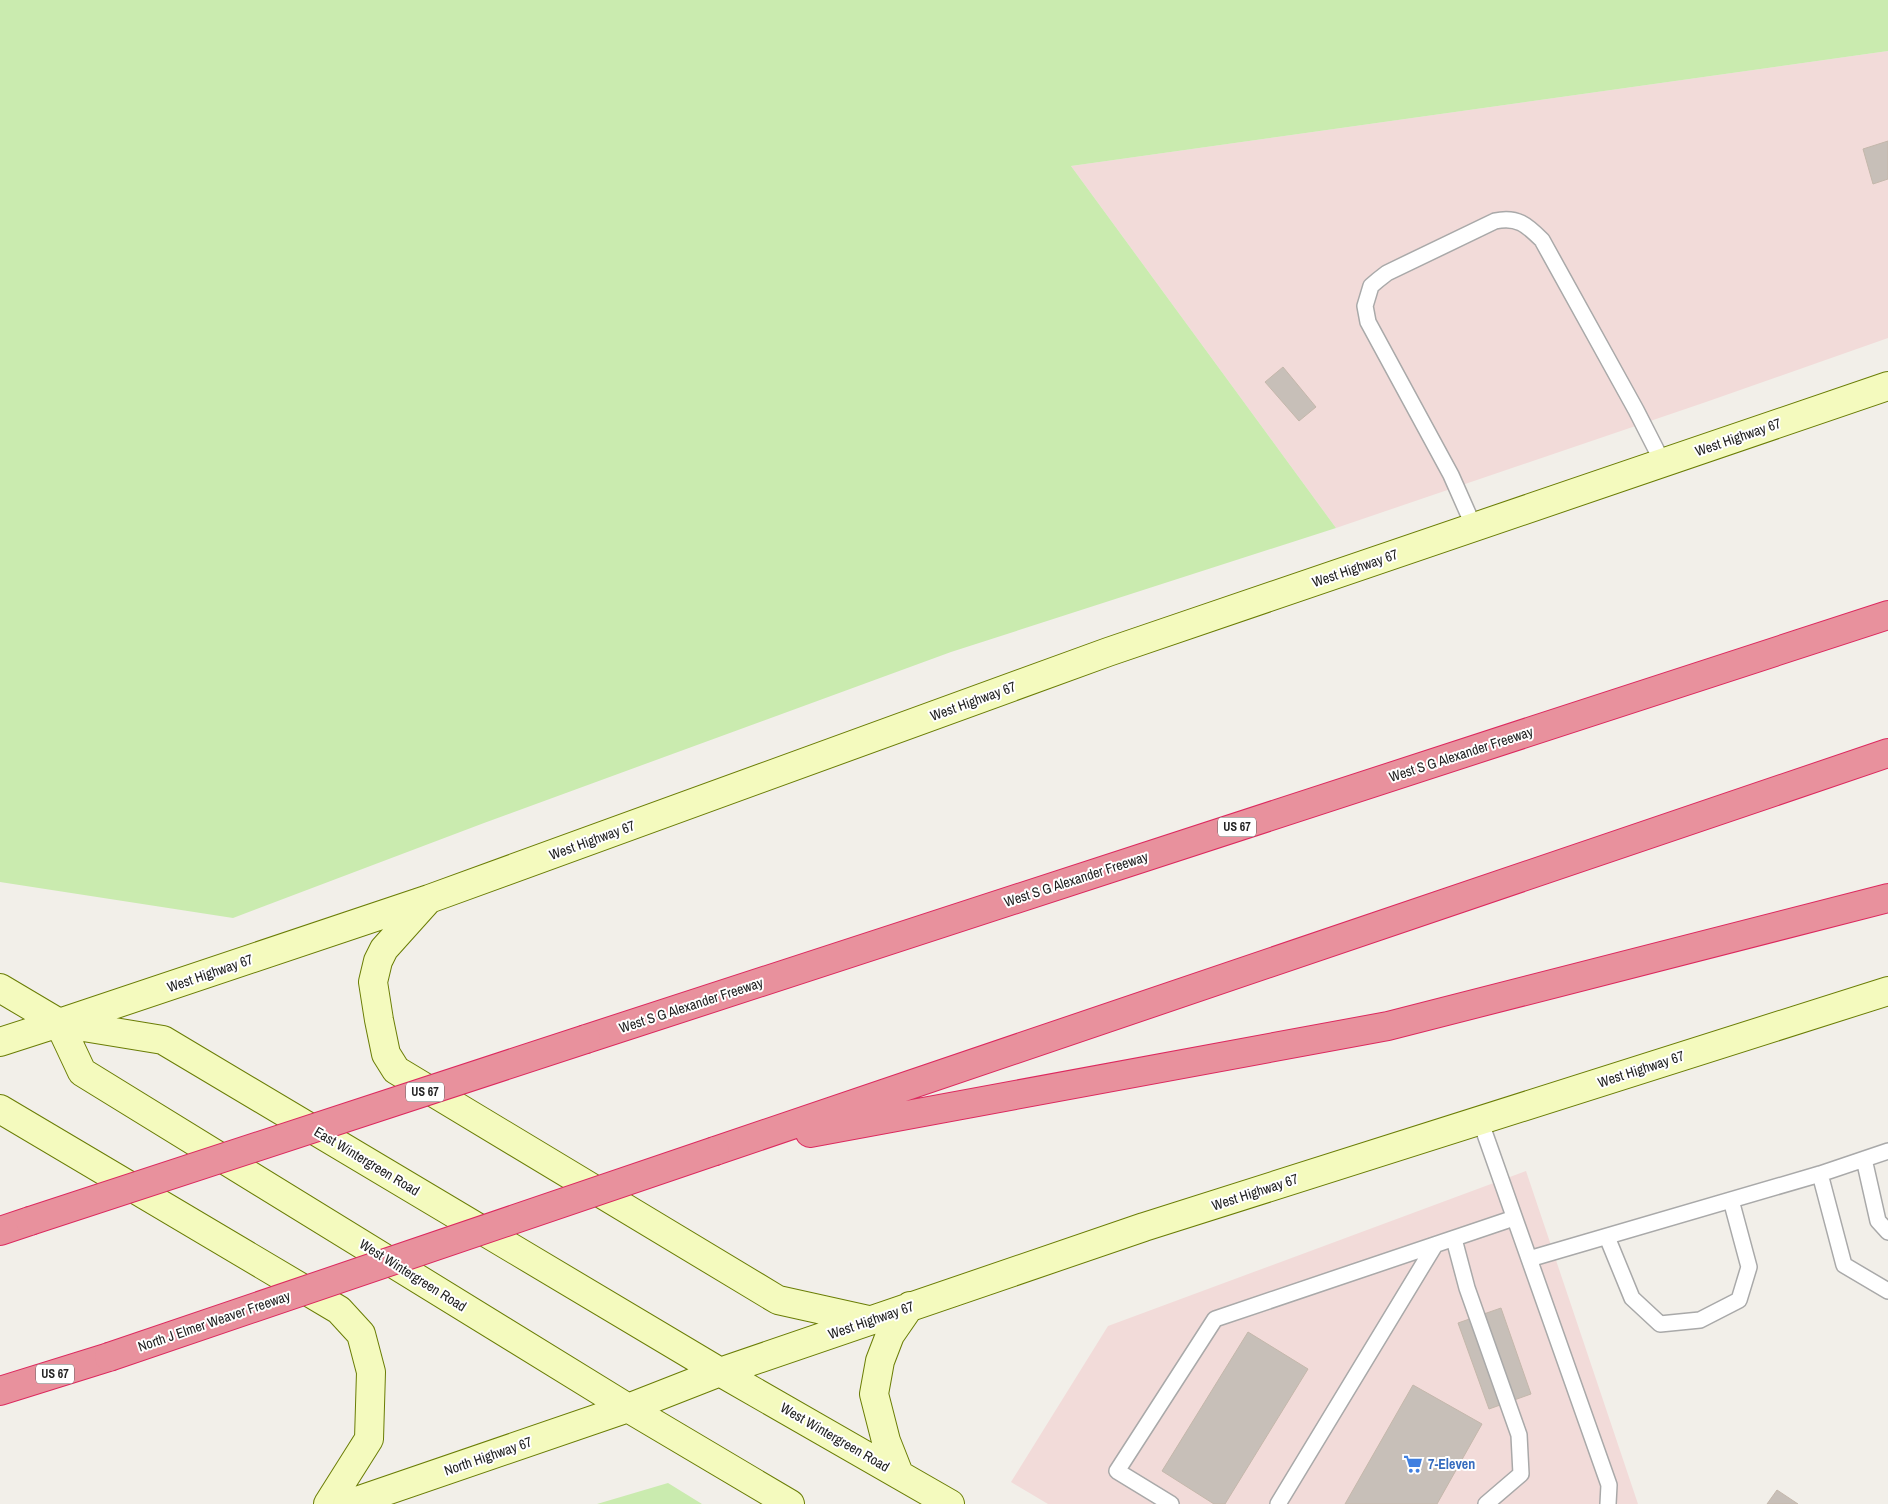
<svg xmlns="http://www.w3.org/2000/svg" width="1888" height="1504" font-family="'Archivo Narrow',sans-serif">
	<rect width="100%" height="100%" fill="#f2efe9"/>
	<path fill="#f2dbd9" d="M1888,51V338L1706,402L1336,528L1071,166Z
		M1526,1171L1638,1504H1048L1011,1482L1108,1326Z"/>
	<path fill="#caebaf" d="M0,0H1888V51L1071,166L1336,528L951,652L484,823L233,918L0,882Z
		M668,1483L702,1504H597Z"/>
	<path fill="#c7bfb8" stroke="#c4b7ab" d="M1888,141V179L1873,184L1863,149Z
		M1283,367L1316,407L1299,421L1265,382Z
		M1501,1308L1531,1394L1489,1409L1458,1323Z
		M1248,1332L1308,1369L1225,1504H1214L1162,1471Z
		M1413,1385L1482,1424L1437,1504H1345Z
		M1777,1490L1798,1504H1767Z"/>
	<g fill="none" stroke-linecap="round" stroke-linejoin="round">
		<g stroke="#a9a9a9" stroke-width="18">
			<path id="lane" d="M1474,527L1451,475L1368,322L1365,306L1371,286L1378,280L1387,273L1495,221C1517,216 1527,225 1542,240L1636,410L1663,463
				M1480,1120L1609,1485L1608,1504
				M1864,1159L1878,1221L1888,1232
				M1820,1174L1844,1265L1888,1291
				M1607,1237L1632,1298L1660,1324L1700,1320L1739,1300L1749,1267L1731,1200
				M1454,1239L1467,1288L1519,1435L1521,1474L1486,1504
				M1529,1259L1820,1174L1888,1151
				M1171,1504L1117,1471L1215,1319L1514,1218
				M1278,1504L1435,1245"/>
		</g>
		<g stroke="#6a7d05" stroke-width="30">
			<path id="secondary" d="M428,900L384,949L378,961L373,982L379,1020L386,1054L396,1070L778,1300L868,1320
				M0,988L59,1023L163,1040L720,1372L950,1504
				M59,1023L82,1072L628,1408L790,1504
				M0,1042L59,1023L429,899L1108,652L1888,386
				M0,1109L339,1310L361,1334L371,1372L369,1439L328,1504
				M899,1474L886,1441L874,1394L880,1361L890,1335L910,1306
				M348,1504L628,1408L720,1372L1144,1227L1888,991"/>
		</g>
		<g stroke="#dc295e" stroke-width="30">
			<path id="highway" d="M586,1039L1888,615
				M810,1133L1388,1026L1888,898
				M715,1151L1888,753
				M0,1231L30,1221
				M0,1391L109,1357"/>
		</g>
		<use href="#lane" stroke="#fff" stroke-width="15"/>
		<use href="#secondary" stroke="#f4fabe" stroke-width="28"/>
		<use href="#highway" stroke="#e8919d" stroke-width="28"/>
		<g stroke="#dc295e" stroke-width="30" stroke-linecap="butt">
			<path id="highway-bridge" d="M30,1221L586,1039
				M109,1357L715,1151"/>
		</g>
		<use href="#highway-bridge" stroke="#e8919d" stroke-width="28"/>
	</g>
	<defs>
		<g id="supermarket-bare" transform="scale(1.5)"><path d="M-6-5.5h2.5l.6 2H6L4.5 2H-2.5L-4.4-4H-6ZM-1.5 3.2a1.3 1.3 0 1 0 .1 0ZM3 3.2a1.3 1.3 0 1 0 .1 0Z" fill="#3f7fe0" stroke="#fff" stroke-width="2.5" paint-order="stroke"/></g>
	</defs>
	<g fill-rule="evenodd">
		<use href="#supermarket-bare" x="1413" y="1464"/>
	</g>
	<g text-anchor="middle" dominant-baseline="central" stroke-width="4" stroke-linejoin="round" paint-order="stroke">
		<g fill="#fff" stroke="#646464" stroke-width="1">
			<rect x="1218" y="817.5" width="38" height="19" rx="4"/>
			<rect x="406" y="1082.5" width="38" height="19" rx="4"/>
			<rect x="36" y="1364.5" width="38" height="19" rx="4"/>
		</g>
		<g font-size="12" font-weight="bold" fill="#222">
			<text x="1237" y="827">US 67</text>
			<text x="425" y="1092">US 67</text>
			<text x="55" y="1374">US 67</text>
		</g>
		<g font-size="14" fill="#222" stroke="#fff">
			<text transform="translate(1738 437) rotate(-19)">West Highway 67</text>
			<text transform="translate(1355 568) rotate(-19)">West Highway 67</text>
			<text transform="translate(973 701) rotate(-20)">West Highway 67</text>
			<text transform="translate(1461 754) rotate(-18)">West S G Alexander Freeway</text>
			<text transform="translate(592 840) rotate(-20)">West Highway 67</text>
			<text transform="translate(1076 879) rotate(-18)">West S G Alexander Freeway</text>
			<text transform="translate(210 973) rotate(-19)">West Highway 67</text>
			<text transform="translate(691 1005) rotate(-18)">West S G Alexander Freeway</text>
			<text transform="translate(1641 1069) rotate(-18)">West Highway 67</text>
			<text transform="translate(367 1161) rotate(31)">East Wintergreen Road</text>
			<text transform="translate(1255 1192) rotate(-18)">West Highway 67</text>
			<text transform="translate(413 1275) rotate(32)">West Wintergreen Road</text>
			<text transform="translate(871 1320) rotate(-19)">West Highway 67</text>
			<text transform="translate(214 1321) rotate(-19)">North J Elmer Weaver Freeway</text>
			<text transform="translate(835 1437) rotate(30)">West Wintergreen Road</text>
			<text transform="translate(488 1456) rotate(-19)">North Highway 67</text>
		</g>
		<g font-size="14" font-weight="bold" fill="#366cbe" stroke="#fff" text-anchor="start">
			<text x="1428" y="1464">7-Eleven</text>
		</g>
	</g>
</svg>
